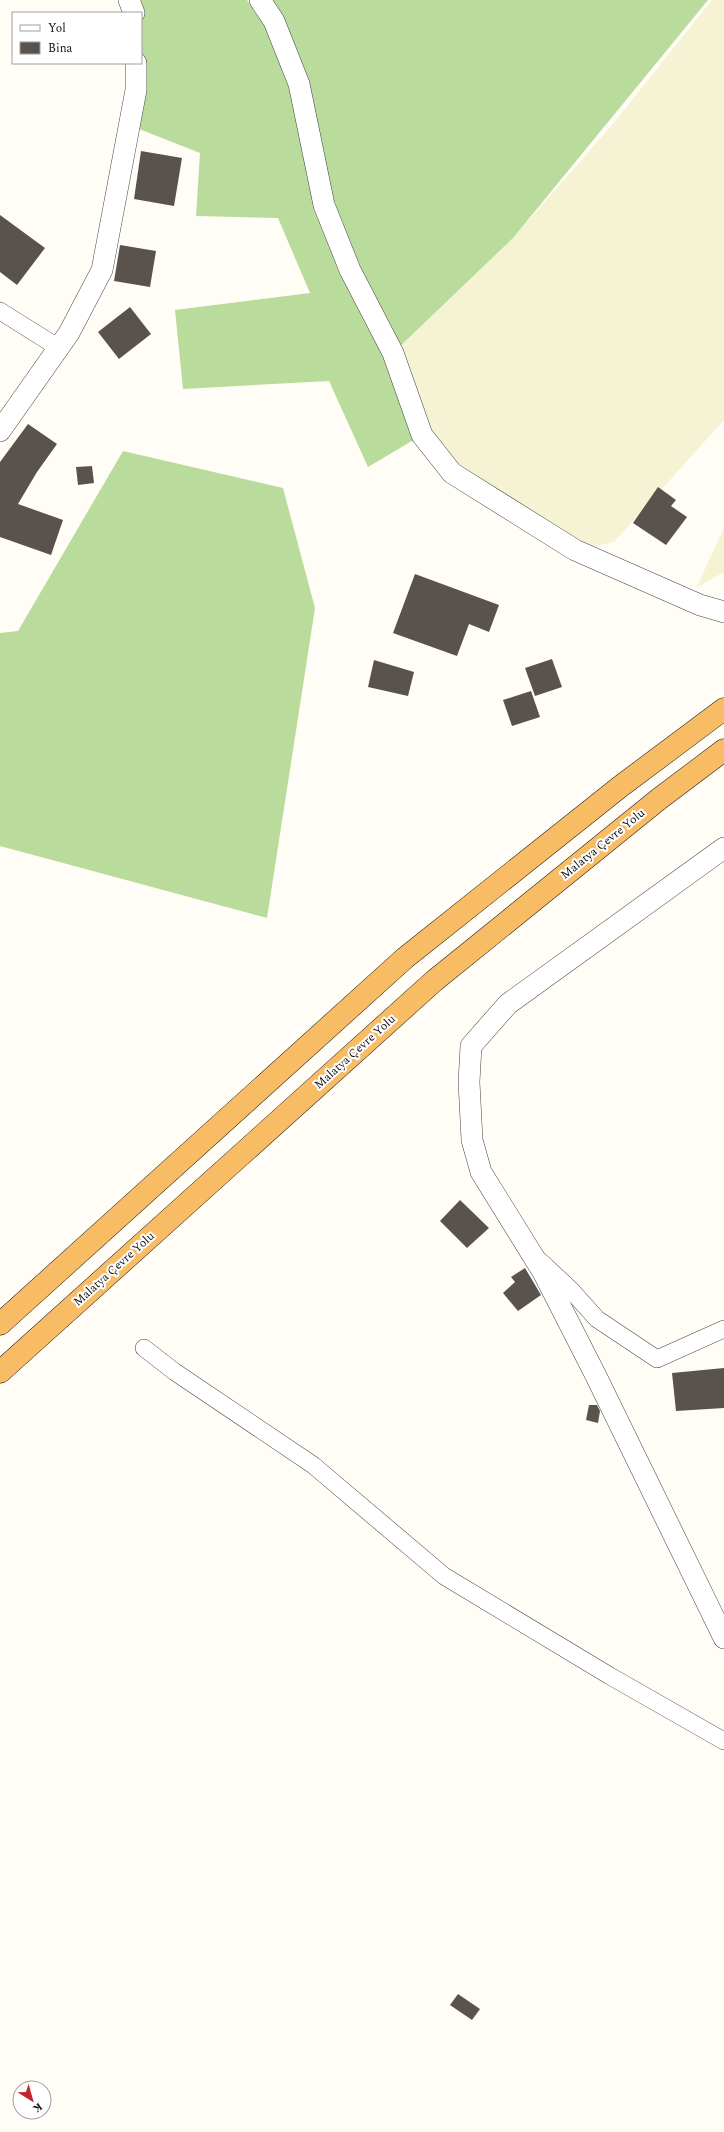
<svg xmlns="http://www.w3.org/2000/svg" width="724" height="2132" font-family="Spectral,serif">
	<rect width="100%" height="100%" fill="#fffdf5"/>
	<path fill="#f6f3d4" d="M712,0H724V420L614,542L575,550L452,473L393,353L513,238L611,126Z
		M724,528V572L696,588Z"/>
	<path fill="#b9dc9c" d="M129,0H247L289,62L254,0H708L513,238L393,353L422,435L368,467L329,381L183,389L175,310L310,293L278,218L196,216L200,153L129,125L141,63V13Z
		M123,451L283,488L315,608L267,918L0,846V633L18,631Z"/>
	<path fill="#5a524d" d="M141,151L182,158L174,206L134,199Z
		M0,215L45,248L17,285L0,272Z
		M120,245L156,251L150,287L114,281Z
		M130,307L151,334L119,359L98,332Z
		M28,424L57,444L37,472L18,504L63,520L51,555L0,537V462Z
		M92,466L94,483L78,485L76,467Z
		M658,487L676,500L671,506L687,517L666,545L633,523Z
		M415,574L499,605L489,632L469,624L457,656L393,633Z
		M552,659L562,687L535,696L525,668Z
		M374,660L414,672L408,696L368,687Z
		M531,691L540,717L512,726L503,700Z
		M460,1200L489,1228L467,1248L440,1221Z
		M525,1268L541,1295L518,1311L503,1293L515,1282L511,1277Z
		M724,1368V1408L676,1411L672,1373Z
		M589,1405H597L600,1411L598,1423L586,1420Z
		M458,1994L480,2009L472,2020L450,2005Z"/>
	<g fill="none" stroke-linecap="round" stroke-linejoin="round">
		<g stroke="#444" stroke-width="18">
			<path id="minor" d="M0,311L59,348
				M540,1261L570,1289L597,1319L657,1359L724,1329
				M144,1348L175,1372L313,1465L444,1576L610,1676L724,1741"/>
		</g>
		<g stroke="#444" stroke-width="22">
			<path id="tertiary" d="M129,0L134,13
				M260,0L274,21L299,84L324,205L350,270L393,353L422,435L452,473L575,550L700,605L724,612
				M0,431L69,333L102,270L136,90V63
				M724,848L508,1004L471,1046L469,1082L472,1140L481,1172L543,1272L596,1376L724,1638"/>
		</g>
		<g stroke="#222" stroke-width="23">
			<path id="trunk" d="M0,1324L405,958L621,786L724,709
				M0,1372L434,981L659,799L724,750"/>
		</g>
		<use href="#minor" stroke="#fff" stroke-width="17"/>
		<use href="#tertiary" stroke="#fff" stroke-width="21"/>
		<use href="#trunk" stroke="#f7bc64" stroke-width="22"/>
	</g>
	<g text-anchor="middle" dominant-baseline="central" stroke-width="4" stroke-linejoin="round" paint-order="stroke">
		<g font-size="12" fill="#111" stroke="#fff">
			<text transform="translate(603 844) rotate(-39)">Malatya Çevre Yolu</text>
			<text transform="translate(355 1052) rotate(-42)">Malatya Çevre Yolu</text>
			<text transform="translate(114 1269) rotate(-42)">Malatya Çevre Yolu</text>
		</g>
	</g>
	<rect x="12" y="12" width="130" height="52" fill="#ffffff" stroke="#a0a0a0"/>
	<rect x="20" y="25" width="20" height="6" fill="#ffffff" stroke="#a0a0a0"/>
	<text x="48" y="32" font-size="12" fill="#111111">Yol</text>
	<rect x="20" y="42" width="20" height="12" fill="#5a524d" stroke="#a0a0a0"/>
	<text x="48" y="52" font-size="12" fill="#111111">Bina</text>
	<g transform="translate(32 2100) rotate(143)"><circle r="19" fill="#ffffff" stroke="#a0a0a0"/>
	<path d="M0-3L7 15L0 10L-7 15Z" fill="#c4262e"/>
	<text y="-6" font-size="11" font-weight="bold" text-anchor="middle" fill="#111111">K</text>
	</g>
</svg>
